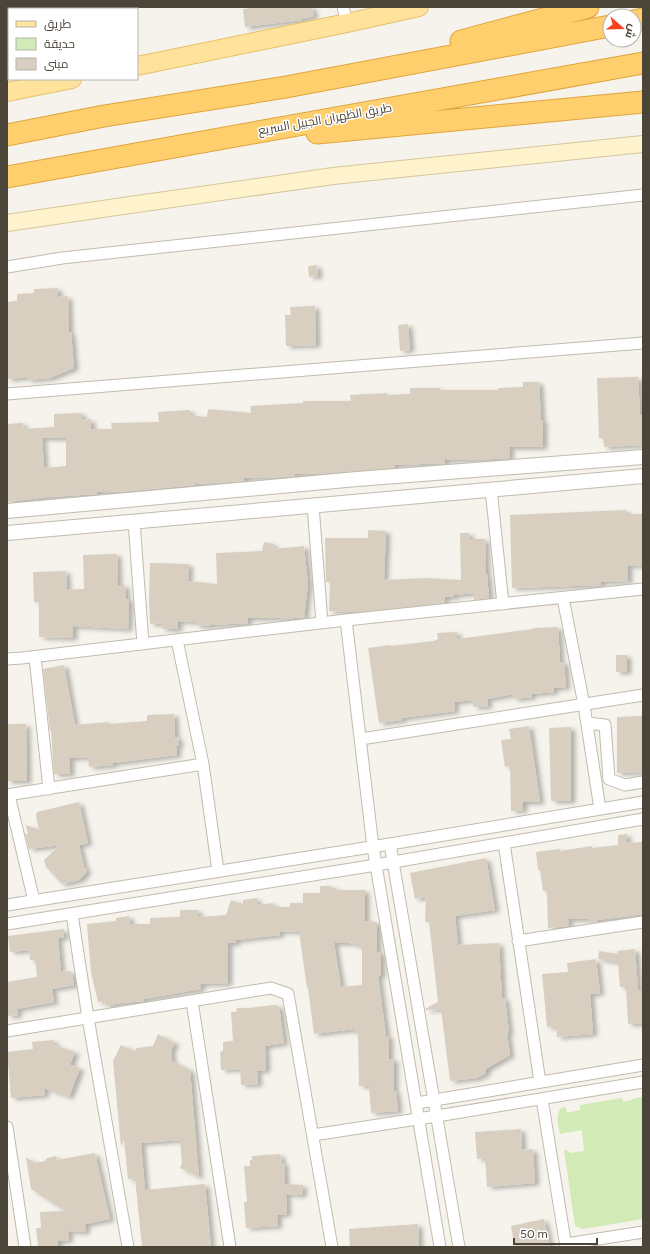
<svg xmlns="http://www.w3.org/2000/svg" width="650" height="1254" font-family="Figtree,Cairo,sans-serif">
	<defs>
		<filter id="shadow"><feDropShadow dx="4.5" dy="2.5" stdDeviation="2" flood-color="#0004"/></filter>
	</defs>
	<rect width="100%" height="100%" fill="#f6f3ec"/>
	<path fill="#d2eab5" d="M643,1097V1219L583,1229L575,1226L564,1150H567L570,1153L584,1151L582,1130L560,1134C558,1125 555,1116 561,1108L566,1107L567,1113L580,1110V1105L622,1098L623,1102C630,1101 636,1097 643,1097Z"/>
	<path fill="#d8cfc1" fill-rule="evenodd" filter="url(#shadow)" d="M261,7H312L314,16L302,19V20L245,27L243,9Z
		M317,265L318,276L309,277L308,266Z
		M58,288V297L68,296L69,333L71,332L74,368L50,378L28,380V377L7,379V302L17,301V294L34,293V289Z
		M315,306L316,345L286,346L285,315H291L290,307Z
		M408,324L410,350L400,351L398,325Z
		M638,377L640,415H642L643,445L604,447L603,438H599L597,378Z
		M523,382H539L541,420H543V447H509L510,458L491,459L445,460V463L395,465V468L313,474H295V476L283,477L244,478V481L195,484V485L129,491L97,492V494L47,497L7,502V424L23,423L24,429L54,427V414L82,413V420L91,419V429H112L111,423L159,422L158,412L190,410V415L207,417L208,409L251,413L250,406L303,403V401H351L350,395L387,393V395L410,394V388H440V390H498V388L523,387ZM42,438H66V466L45,468L44,466Z
		M626,510V514H643V566L628,565V581L600,582L601,585L512,588L510,515Z
		M368,530L386,531L384,580L426,578L461,580L460,533H469L470,539H485L486,575L487,574L489,598L474,600V593L454,595V597H445L444,603L360,612L329,611L330,582H326L325,538H368Z
		M264,542L274,544L273,549L304,546L308,584L304,618L294,617V619L280,618H248V623L210,625V626L195,625L196,622L178,621V629H162V623L150,624L149,599L150,563L189,564L188,581L217,584L216,553L262,551Z
		M117,554L118,585H125L126,599H129L128,629L73,626V638L39,637V602H34L33,572L66,571L67,590L84,589L83,555Z
		M558,627L560,662H564L566,687L554,688V692L531,694L532,697L513,699V694L487,699L488,706L473,707V700L454,702L455,711L401,718L402,720L379,723L368,648L390,645V646L434,641L438,639L437,633L457,632V639L533,629V628Z
		M616,655H627V672H616Z
		M64,665L75,725L109,722V724L147,721V715L174,714L175,737H178L179,746H176L177,755L113,763V765L89,767L88,757L70,758V774H54L51,730L50,731L43,669Z
		M643,716V772L617,773V717Z
		M7,724H26L27,781H7Z
		M529,726L540,802H523V810L511,811L510,766L505,767L501,740L511,739L509,729Z
		M571,727V801H551L549,728Z
		M79,802L88,843L79,845L84,867L87,869L85,874L79,880L62,884L46,867L44,860L60,845L29,849L25,834H28L26,825L39,830L36,816L37,812Z
		M627,834V843L643,842V914L598,920V922L588,923V919H568L569,926L548,928L547,891H543L540,870H538L536,852L560,849V851L592,846V848L618,845V835Z
		M486,858L495,910L455,916L458,945L499,943L502,999L505,998L509,1032L507,1033L510,1055L486,1069V1073L477,1078L450,1081L441,1009L426,1010L425,1009L438,1002L429,922H425L426,897L415,899L410,873Z
		M320,886H329L339,890H365V921L377,922V952H381V976H378L386,1036H389V1059H394V1091H396L398,1111L371,1113L369,1086H359L358,1033L354,1034V1029L314,1034L308,988H307L299,932L279,931L280,935L236,940V943H228V983L200,984L201,989L144,999V1001L121,1003L105,1006L104,1001L98,1002L91,972L87,924L116,921V918L129,916L130,924H150V918L180,917V910H198V917L226,915L231,900L243,904V900L257,898V905L273,903V907H290V903H303V893H320ZM334,943H350L362,947V985L341,987Z
		M64,929V938H58L61,972L71,971L74,985L52,989L54,1002L17,1009L18,1015L7,1016V982L37,977L35,960H30L29,950L10,952L8,936Z
		M635,949L638,990H642L643,1023L628,1024L626,987H620L618,962L598,959L599,951L618,954L617,951Z
		M596,959L600,993L590,994L593,1034L557,1037L556,1026L547,1027L542,974L568,972L567,963Z
		M273,1005L279,1006L284,1043L265,1046L266,1070L257,1071L258,1084L241,1085L240,1069L221,1070L220,1052L223,1051V1042L233,1041L231,1012H236L237,1008H249Z
		M158,1034L175,1043L171,1050L172,1061L190,1070L199,1177L180,1168L182,1163L180,1140L141,1143L145,1190L205,1184L211,1247H142L135,1178L128,1179L124,1139L121,1146L113,1061L121,1045L135,1051L137,1048L153,1046Z
		M54,1040V1045L75,1052L70,1065L80,1068L69,1097L44,1088L45,1095L11,1098L7,1052L33,1049L32,1042Z
		M521,1129L522,1150L533,1149L535,1183L487,1187L485,1158L477,1159L475,1132Z
		M95,1153L110,1219L86,1224L85,1232L68,1231L69,1240L58,1241V1247H38L36,1228H41L40,1212L65,1211L31,1189L26,1157L35,1163L45,1161L47,1158L56,1156L57,1160Z
		M280,1154L282,1163H284L285,1184L303,1185L302,1195L286,1194L287,1214L277,1215L278,1226L246,1228L244,1202H247L244,1166H250V1160H252V1156Z
		M544,1219L550,1247H515L511,1226Z
		M418,1224L419,1247H350L349,1229Z"/>
	<g fill="none" stroke-linecap="round" stroke-linejoin="round">
		<g stroke="#c2bbae" stroke-width="13">
			<path id="minor" d="M343,7L347,23
				M7,267L62,258L643,195
				M7,394L643,343
				M491,489L503,604
				M313,505L322,623
				M134,521L143,644
				M563,598L584,705L600,809
				M346,620L373,847L440,1247
				M177,640L203,764L218,871
				M35,657L49,789
				M7,659L22,658L346,620L643,589
				M587,723L605,725L609,779L625,785L643,782
				M361,739L643,695
				M7,795L203,764
				M9,795L34,901
				M504,843L540,1082
				M390,844L459,1247
				M7,905L390,844L643,802
				M72,914L88,1018L128,1247
				M7,924L376,865L643,819
				M518,941L643,922
				M192,1001L230,1247
				M7,1031L271,988L288,994L332,1247
				M542,1099L566,1247
				M417,1103L643,1065
				M7,1127L25,1247
				M313,1135L437,1116L643,1082
				M566,1244L643,1232"/>
		</g>
		<g stroke="#c2bbae" stroke-width="16">
			<path id="tertiary" d="M7,511L357,479L643,457
				M7,533L643,476"/>
		</g>
		<g stroke="#d6c79b" stroke-width="18">
			<path id="secondary" d="M7,223L123,206L333,176L643,144"/>
		</g>
		<g stroke="#e6c16a" stroke-width="20">
			<path id="primary" d="M137,66L347,23L419,7
				M7,92L72,79"/>
		</g>
		<g stroke="#e0a43c" stroke-width="23">
			<path id="motorway" d="M634,21L643,19
				M461,41L588,7
				M317,133L643,102
				M7,135L104,116L286,87L610,26
				M7,177L643,63"/>
		</g>
		<use href="#minor" stroke="#fff" stroke-width="11"/>
		<use href="#tertiary" stroke="#fff" stroke-width="14"/>
		<use href="#secondary" stroke="#fff3cd" stroke-width="16"/>
		<use href="#primary" stroke="#ffe39c" stroke-width="18"/>
		<use href="#motorway" stroke="#ffcf6e" stroke-width="21"/>
	</g>
	<g text-anchor="middle" dominant-baseline="central" stroke-width="3" stroke-linejoin="round" paint-order="stroke">
		<g font-size="12" fill="#4b4439" stroke="#fff">
			<text transform="translate(325 119) rotate(-10)">طريق الظهران الجبيل السريع</text>
		</g>
	</g>
	<rect width="650" height="1254" fill="none" stroke="#4b4439" stroke-width="16"/>
	<rect x="8" y="8" width="130" height="72" fill="#ffffff" stroke="#b7b4b0"/>
	<rect x="16" y="21" width="20" height="6" fill="#ffe39c" stroke="#b7b4b0"/>
	<text x="44" y="28" font-size="12" fill="#4b4439">طريق</text>
	<rect x="16" y="38" width="20" height="12" fill="#d2eab5" stroke="#b7b4b0"/>
	<text x="44" y="48" font-size="12" fill="#4b4439">حديقة</text>
	<rect x="16" y="58" width="20" height="12" fill="#d8cfc1" stroke="#b7b4b0"/>
	<text x="44" y="68" font-size="12" fill="#4b4439">مبنى</text>
	<g transform="translate(622 28) rotate(110)"><circle r="19" fill="#ffffff" stroke="#b7b4b0"/>
	<path d="M0-3L7 15L0 10L-7 15Z" fill="#fc3f1d"/>
	<text y="-6" font-size="11" font-weight="bold" text-anchor="middle" fill="#4b4439">ش</text>
	</g>
	<path d="M514 1238v6h83v-6" fill="none" stroke="#4b4439" stroke-width="2"/>
	<text x="520" y="1238" font-size="12" fill="#4b4439" stroke="#ffffff" stroke-width="3" paint-order="stroke">50 m</text>
</svg>
